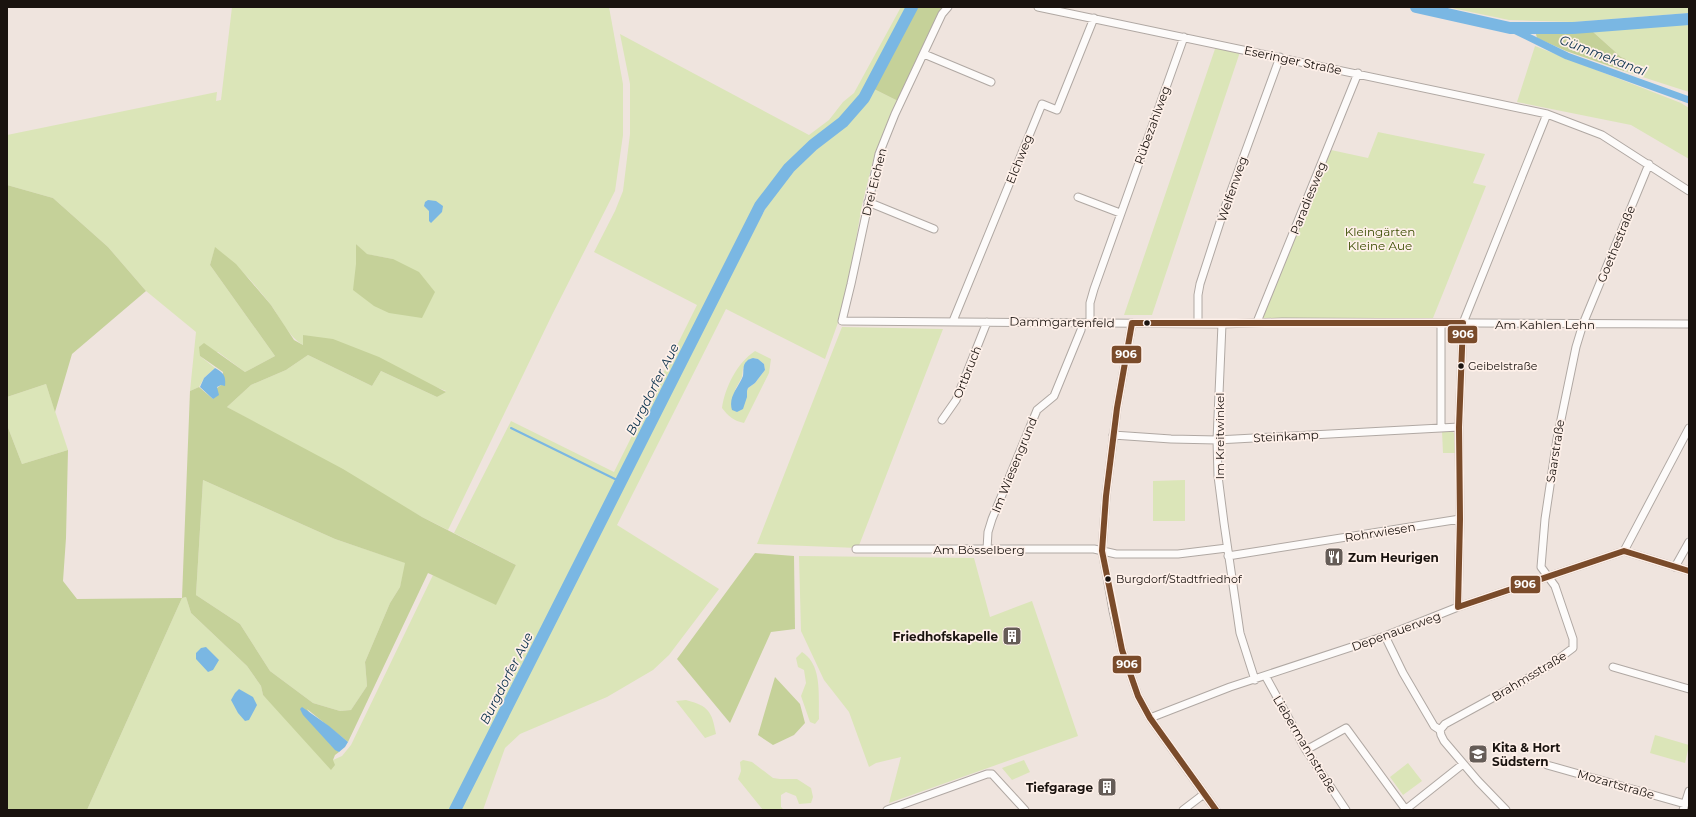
<svg xmlns="http://www.w3.org/2000/svg" width="1696" height="817" font-family="Montserrat,sans-serif">
	<rect width="100%" height="100%" fill="#efe4de"/>
	<path fill="#dbe5b8" fill-rule="evenodd" d="M232,7H609L623,84V135L615,191L552,315L448,530L422,517L227,407L251,385L286,370L308,355L372,386L381,371L437,397L446,391L303,335V345C288,336 281,319 271,305C254,283 237,264 215,248L210,265L275,356L245,372L218,352L200,356L215,368L204,378L199,387L190,391L196,332L146,291L108,247L53,198L7,185V135L217,92L216,101L221,100ZM356,244L366,254L393,259L356,264Z
		M901,7H909L862,96L842,119L812,142L787,166L758,205L452,810H87L182,598L186,597L191,613L247,666L261,686L263,695L333,760L342,756L351,745L433,575L496,604L516,565L454,533L511,421L614,472L697,305L594,252L615,211L623,191L630,134V84L620,34L809,135L829,120L843,102L854,93Z
		M1447,7H1689V13L1573,22L1509,20Z
		M1684,22H1689V92L1624,71L1626,59L1621,57L1592,31Z
		M1216,46L1240,52L1152,315H1124Z
		M1535,46L1681,103L1689,108V159L1631,125L1517,102Z
		M874,89L900,102L875,153L862,205L845,303L825,359L726,309L617,525L719,589L669,655L653,670L607,697L520,734L505,748L483,810H459L715,303L769,202L795,167L846,123Z
		M1378,132L1485,154L1473,183L1486,186L1433,318H1262L1331,150L1368,158Z
		M842,327L943,329L858,548L757,544Z
		M755,351L771,359L769,373L744,423C734,421 728,416 722,408C725,387 737,363 755,351ZM753,358L758,359L764,364L765,370L755,383L748,388L747,391L735,390L742,377L743,368Z
		M46,384L68,450L22,464L7,425V397Z
		M1442,431H1451L1454,433L1455,453H1443Z
		M203,480L335,539L406,563L400,587L390,603L365,662L367,686L351,710L340,711L313,703L270,671L240,624L196,595Z
		M1185,480V521H1153V481Z
		M799,556L974,558L990,617L1032,601L1078,736L889,803L901,757L876,763L869,767L849,712L824,680L801,631Z
		M802,652C823,665 818,697 819,719L815,724L810,722L801,696L806,683L804,670L798,667L796,658Z
		M686,700C709,706 712,712 716,734L705,738L676,701Z
		M1655,735L1689,745L1685,763L1650,753Z
		M743,760L752,762L773,778L780,779H797L811,788L813,797L811,803L799,804L796,796L786,792L781,795V807L784,810H763L738,779L741,771L740,762Z
		M1024,760L1030,772L1012,780L1002,768Z
		M1408,763L1422,781L1403,795L1390,777Z"/>
	<path fill="#c5d199" fill-rule="evenodd" d="M916,7H943L900,102L874,89L894,52Z
		M1535,30L1592,31L1621,57L1626,59L1624,71L1566,51L1537,38Z
		M7,185L53,198L108,247L146,291L72,354L55,412L46,384L7,397Z
		M356,244L367,254L393,259L419,272L435,292L422,318L389,313L374,306L353,290L356,264Z
		M215,247L236,264L271,305L294,340L303,345V335L333,339L379,357L446,392L437,397L381,371L372,386L308,355L286,370L251,385L227,407L343,469L422,517L516,565L496,605L428,573L348,742L307,709L330,744L339,752L335,755L333,760L335,765L331,770L263,695L261,686L247,666L191,613L186,597L182,598L87,810H7V425L22,464L68,450L66,538L63,581L77,599L182,598L190,391L199,387L213,399L217,388L221,385L223,372L200,356L199,347L204,343L245,372L275,356L210,265ZM203,480L335,539L405,563L400,587L390,603L365,662L367,686L351,710L340,711L313,703L270,671L240,624L196,595Z
		M755,553L794,556L795,629L771,632L730,723L677,659Z
		M775,677L800,704L805,723L794,735L773,745L758,735Z"/>
	<path fill="#7ab7e3" d="M428,200L436,201L443,206L442,212L431,223L429,221V211L424,206L425,202Z
		M753,358L758,359L764,364L765,370L755,383L748,388L747,391V397L743,409L737,412L732,410C728,397 738,388 743,376C744,371 742,365 747,361C748,359 751,359 753,358Z
		M215,368C224,373 226,376 225,386L221,385L217,387L219,395L213,399L200,387L204,378Z
		M206,647L219,660L213,670L208,672L196,659V653L201,648Z
		M239,689L253,697L257,705L249,720L245,721L238,713L231,700L235,693Z
		M302,707L329,726L348,742L345,747L339,752L335,750L303,715L300,709Z"/>
	<g fill="none" stroke-linecap="round" stroke-linejoin="round">
		<path stroke="#7ab7e3" stroke-width="2" d="M511,428L621,482"/>
		<path stroke="#7ab7e3" stroke-width="7" d="M1510,28L1567,56L1689,100"/>
		<path stroke="#7ab7e3" stroke-width="12" d="M1416,7L1510,28H1573L1689,19
			M455,810L760,206L789,168L813,145L843,122L864,98L912,7"/>
		<g stroke="#b0a8a3" stroke-width="9">
			<path id="minor" d="M948,7L942,14L895,114L879,154L851,284L842,321L1222,324L1282,322L1689,324
				M1038,7L1547,114L1602,135L1689,191
				M924,54L991,82
				M1078,197L1120,213
				M868,202L934,229
				M953,321L1042,104L1057,110L1094,18
				M1257,322L1358,73
				M1090,323V303L1094,289L1184,37
				M1132,323L1117,408L1106,496L1102,551L1107,577L1113,611L1122,650L1138,696L1150,718L1172,749L1216,810
				M1198,324V295L1200,284L1224,210L1280,57
				M1222,324L1217,440L1218,476L1224,523L1240,633L1255,680
				M942,420L956,400L987,322
				M1441,428V323
				M1113,435L1171,439L1217,440L1459,427
				M856,549H1094L1116,554H1178L1227,548
				M987,549L988,532L992,519L1037,410L1054,396L1081,330L1082,323
				M1624,551L1689,428
				M1228,556L1460,519
				M1675,567L1689,542
				M1458,607L1460,519L1459,427L1463,323L1547,114
				M1385,636L1403,673L1434,726L1440,730L1441,735L1444,741L1478,781L1506,810
				M1613,667L1689,689
				M1266,677L1306,750L1346,810
				M1150,718L1230,687L1385,636L1458,607L1624,551L1689,571
				M1440,730L1445,724L1520,683L1553,663L1573,648V639L1555,586L1541,567L1545,519L1557,439L1576,347L1583,324L1649,164
				M1306,750L1346,728L1406,810
				M1547,765L1685,804
				M887,810L987,774H992L1025,810
				M1183,810L1204,794
				M1405,810L1463,764
				M1683,810L1689,791"/>
		</g>
		<use href="#minor" stroke="#fdfbfa" stroke-width="7"/>
		<g stroke="#fef0e9" stroke-width="9">
			<path id="bus-1" d="M1216,810L1150,718L1138,696L1122,650L1102,551L1106,496L1117,408L1132,323H1463L1459,427L1460,519L1458,607L1624,551L1689,571"/>
		</g>
		<use href="#bus-1" stroke="#7a4b2a" stroke-width="6"/>
	</g>
	<defs>
		<g id="restaurant-square" transform="scale(1)"><rect x="-9" y="-9" width="18" height="18" rx="4" fill="#655c57" stroke="#fef0e9"/><path d="M-5-6h1v4h1v-4h1v4h1v-4h1v5L-1.5 .5V6h-2V.5L-5-1ZM5-6V6H3V1.5H1.5Q1.5-4 5-6Z" fill="#fff"/></g>
		<g id="building-square" transform="scale(1)"><rect x="-9" y="-9" width="18" height="18" rx="4" fill="#655c57" stroke="#fef0e9"/><path d="M-4-6H4V6H1V3H-1V6H-4ZM-2.5-4.3h1.7v1.8h-1.7ZM.8-4.3h1.7v1.8H.8ZM-2.5-1h1.7V.8h-1.7ZM.8-1h1.7V.8H.8Z" fill="#fff"/></g>
		<g id="school-square" transform="scale(1)"><rect x="-9" y="-9" width="18" height="18" rx="4" fill="#655c57" stroke="#fef0e9"/><path d="M0-5L7-2L0 1L-7-2ZM-4 1L0 2.5L4 1V4Q0 6-4 4Z" fill="#fff"/></g>
	</defs>
	<g fill-rule="evenodd">
		<use href="#restaurant-square" x="1334" y="557"/>
		<use href="#building-square" x="1012" y="636"/>
		<use href="#school-square" x="1478" y="754"/>
		<use href="#building-square" x="1107" y="787"/>
	</g>
	<g fill="#1a130f" stroke="#fef0e9" stroke-width="1.5">
		<circle cx="1147" cy="323" r="3.5"/>
		<circle cx="1461" cy="366" r="3.5"/>
		<circle cx="1108" cy="579" r="3.5"/>
	</g>
	<g text-anchor="middle" dominant-baseline="central" stroke-width="3.5" stroke-linejoin="round" paint-order="stroke">
		<g font-size="11" fill="#1a130f" stroke="#fef0e9" text-anchor="start">
			<text x="1468" y="366">Geibelstraße</text>
			<text x="1116" y="579">Burgdorf/Stadtfriedhof</text>
		</g>
		<g font-size="12" fill="#1a130f" stroke="#fef0e9">
			<text transform="translate(1293 60) rotate(12)">Eseringer Straße</text>
			<text transform="translate(1152 125) rotate(-70)">Rübezahlweg</text>
			<text transform="translate(1019 159) rotate(-68)">Elchweg</text>
			<text transform="translate(874 182) rotate(-76)">Drei Eichen</text>
			<text transform="translate(1232 189) rotate(-71)">Welfenweg</text>
			<text transform="translate(1308 198) rotate(-68)">Paradiesweg</text>
			<text transform="translate(1616 244) rotate(-68)">Goethestraße</text>
			<text transform="translate(1062 322) rotate(1)">Dammgartenfeld</text>
			<text x="1545" y="324">Am Kahlen Lehn</text>
			<text transform="translate(967 372) rotate(-68)">Ortbruch</text>
			<text transform="translate(1219 436) rotate(-90)">Im Kreitwinkel</text>
			<text transform="translate(1286 436) rotate(-3)">Steinkamp</text>
			<text transform="translate(1555 451) rotate(-81)">Saarstraße</text>
			<text transform="translate(1014 465) rotate(-68)">Im Wiesengrund</text>
			<text transform="translate(1380 532) rotate(-9)">Rohrwiesen</text>
			<text x="979" y="549">Am Bösselberg</text>
			<text transform="translate(1396 631) rotate(-20)">Depenauerweg</text>
			<text transform="translate(1529 676) rotate(-31)">Brahmsstraße</text>
			<text transform="translate(1305 744) rotate(59)">Liebermannstraße</text>
			<text transform="translate(1616 784) rotate(16)">Mozartstraße</text>
		</g>
		<g font-size="12" fill="#3b4d02" stroke="#fef0e9">
			<text x="1380" y="231">Kleingärten<tspan x="1380" dy="14">Kleine Aue</tspan></text>
		</g>
		<g font-size="12" font-weight="bold" fill="#1a130f" stroke="#fef0e9" text-anchor="start">
			<text x="1348" y="557">Zum Heurigen</text>
			<text x="998" y="636" text-anchor="end">Friedhofskapelle</text>
			<text x="1492" y="747">Kita &amp; Hort<tspan x="1492" dy="14">Südstern</tspan></text>
			<text x="1093" y="787" text-anchor="end">Tiefgarage</text>
		</g>
		<g font-size="13" font-style="italic" fill="#0a314c" stroke="#fef0e9">
			<text transform="translate(1603 55) rotate(21)">Gümmekanal</text>
			<text transform="translate(652 389) rotate(-63)">Burgdorfer Aue</text>
			<text transform="translate(506 678) rotate(-63)">Burgdorfer Aue</text>
		</g>
	</g>
	<g stroke="#fef0e9" stroke-width="1.5">
		<rect x="1447" y="325" width="31" height="19" rx="4" fill="#7a4b2a"/>
		<rect x="1111" y="345" width="31" height="19" rx="4" fill="#7a4b2a"/>
		<rect x="1510" y="575" width="31" height="19" rx="4" fill="#7a4b2a"/>
		<rect x="1112" y="655" width="30" height="19" rx="4" fill="#7a4b2a"/>
	</g>
	<g font-size="11" text-anchor="middle" font-weight="bold" fill="#fff">
		<text x="1463" y="338">906</text>
		<text x="1126" y="358">906</text>
		<text x="1525" y="588">906</text>
		<text x="1127" y="668">906</text>
	</g>
	<rect width="1696" height="817" fill="none" stroke="#1a130f" stroke-width="16"/>
</svg>
